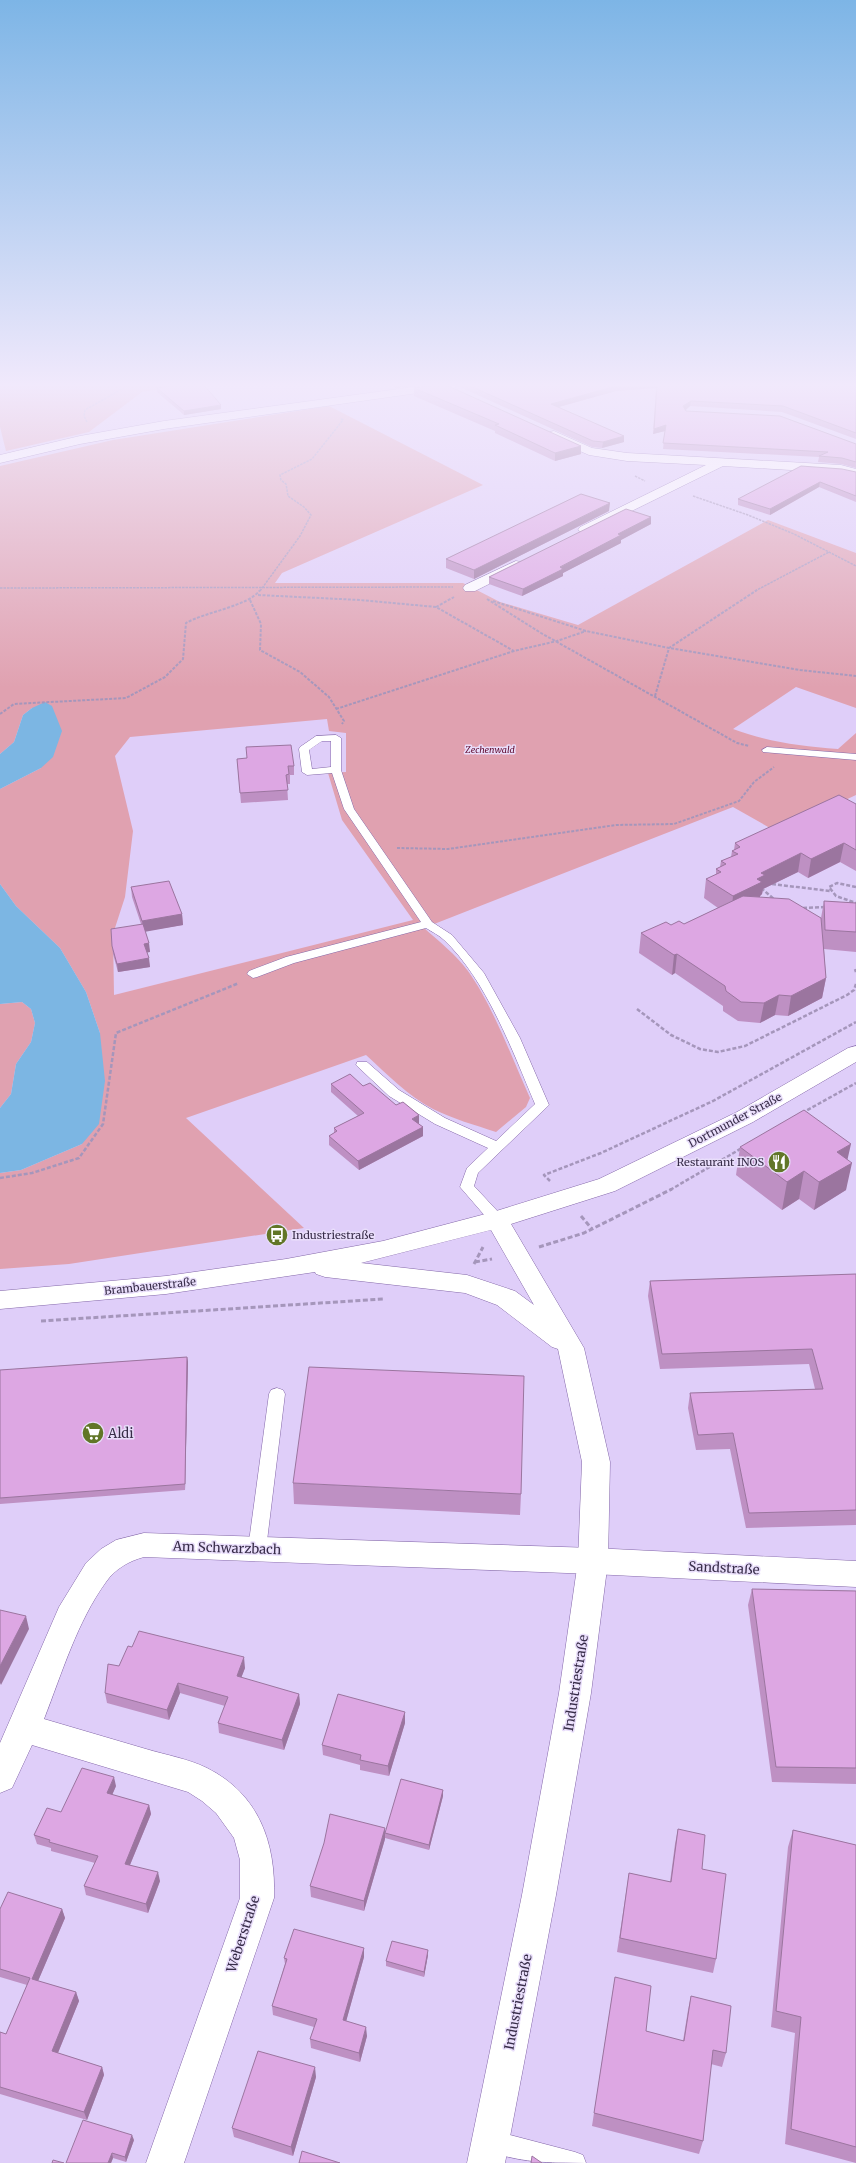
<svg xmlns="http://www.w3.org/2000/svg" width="856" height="2163" font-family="Merriweather,serif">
	<rect width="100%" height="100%" fill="#dfcef9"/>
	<path fill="#e0a1b0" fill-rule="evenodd" d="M0,385H190L142,392L89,432L6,451L0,427Z
		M329,406L483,485L282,573L275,583H463L500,602L578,625L768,520L856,553V708L796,687L733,729C769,742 800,746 838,749L856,733V795L777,832L733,807L424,928C440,942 455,954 468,971C493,1006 512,1058 530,1098L526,1107L496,1132C475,1125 453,1119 433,1109C408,1096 387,1074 366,1055L186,1118L304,1228L69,1264L0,1269V1173L21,1170L82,1144L100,1033L86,992L60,948L16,906L0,884V789L41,768L32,708L23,715L14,742L0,754V466L113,440ZM327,719L329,731L346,733V772L328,773L342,820L413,920L114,995L113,934L125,897L133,831L115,756L130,737Z
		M22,1002L31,1009L35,1023L31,1042L16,1064L11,1094L0,1108V1004Z"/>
	<path fill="#7cb6e3" d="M45,702L52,706L62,731L53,757L41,768L0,789V754L14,742L23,715L32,708Z
		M0,884L16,906L60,948L86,992L100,1033L105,1081L99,1124L82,1144L21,1170L0,1173V1108L11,1094L16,1064L31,1042L35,1023L31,1009L22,1002L0,1004Z"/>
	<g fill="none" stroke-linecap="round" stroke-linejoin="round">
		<g stroke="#8468a9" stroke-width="1">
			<path id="service" d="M336,735L341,738V770L354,809L432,922L452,935L484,973L520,1038L549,1105L478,1173L474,1186L502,1216L504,1220L502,1224H492L460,1187L467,1168L488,1148L435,1124L389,1096L356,1065L357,1062H367L399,1090L445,1118L496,1141L535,1104C513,1052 486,979 444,940C439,935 432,932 426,928L294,963L257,977L253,978L247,974L249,971L286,957L421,922L344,809L332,773L307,775L302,772L299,749L300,747L316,736ZM322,741H331V767L312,769L309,750Z
				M767,747L856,754V760L763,752L762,750Z
				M277,1388L283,1390L285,1394L266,1549L263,1554L257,1556L251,1554L248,1549L269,1394L271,1390Z
				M491,2130L575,2152L583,2155L586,2163C548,2163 519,2163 483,2149L480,2141L483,2133Z"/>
		</g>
		<g stroke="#8468a9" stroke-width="1">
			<path id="minor" d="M428,385H459L453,388L164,429L80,444L0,463V455L80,436L164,421Z
				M554,431L592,448L627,453L841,465L856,469V477L841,473L723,466L585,534L578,530L580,527L706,465L627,461L589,455L550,438L548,435L550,432Z
				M516,561L521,562L523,565L521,568L475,591H465L463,588L465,585Z
				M144,1533L593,1548L856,1561V1587L593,1574L144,1557C129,1561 115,1569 106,1582C77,1622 62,1673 44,1719C78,1729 112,1739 146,1749C166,1755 189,1759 207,1768C259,1794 276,1843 274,1898L184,2163H146L240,1898V1860L234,1838L216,1813L202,1801L188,1792L32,1745L12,1788L0,1793V1743L59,1607L86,1563L101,1549L116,1540Z"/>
		</g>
		<g stroke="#8468a9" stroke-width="1">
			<path id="secondary" d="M856,1046V1062L753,1122L615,1191L511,1224L584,1348L610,1462L608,1561L591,1693L556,1895L505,2163H467L522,1895L559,1693L578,1561L582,1462L558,1349L552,1347L497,1305L465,1293L325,1277L316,1274L315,1272L166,1294L0,1309V1291L166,1276L286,1259L383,1241L493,1212L599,1179L737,1112L848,1048ZM491,1230L534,1305L515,1291L467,1275L361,1263Z"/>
		</g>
		<path stroke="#a596bb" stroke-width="1.5" stroke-dasharray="2.5 1" stroke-linecap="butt" d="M87,422L84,416L85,410L129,385
			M635,476L645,481
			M693,496L748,515L794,534L856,566
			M0,588L453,587
			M260,591L300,536L311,515L304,507L288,496L286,484L281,480L280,475L312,459L343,420L340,418
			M755,591L829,552"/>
		<path stroke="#a596bb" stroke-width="2" stroke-dasharray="3 1.5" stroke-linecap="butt" d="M258,595L360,600L436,607L514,651L557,641L586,631
			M487,599L541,633L737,743L749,746
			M250,600L261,624L260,650L300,672L329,697L344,721L342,724
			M493,601L586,631L669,648L800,670L856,676
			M436,607L454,597
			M655,696L669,648L757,590
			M336,709L514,651
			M0,714L14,704L126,698L165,677L183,659L186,623C205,612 249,606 260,590
			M397,848L448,849L616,825L674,824L739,801L754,782L774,767"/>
		<path stroke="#a596bb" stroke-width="2.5" stroke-dasharray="4 2" stroke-linecap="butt" d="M772,884L830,891
			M856,887L837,883L829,887L836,896L856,903
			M761,888L774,899
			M803,908L826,907
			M855,969L856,972
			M637,1009L671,1035L700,1049L718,1052L745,1046L847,995L854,990L856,984
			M802,1113L856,1083
			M0,1178L32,1173L79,1158L103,1124L116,1033L239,983
			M550,1181L544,1175L601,1153L713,1101L856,1022
			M670,1190L742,1148"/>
		<path stroke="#a596bb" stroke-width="3" stroke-dasharray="5 2.5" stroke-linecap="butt" d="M581,1216L592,1229
			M539,1247L584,1233L672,1189
			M475,1262L492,1259
			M474,1264L483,1247
			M41,1321L383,1299"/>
		<use href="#service" fill="#fff" fill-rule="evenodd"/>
		<use href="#minor" fill="#fff" fill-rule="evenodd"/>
		<use href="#secondary" fill="#fff" fill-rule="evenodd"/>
	</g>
	<path fill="#be90c3" d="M390,385H417L396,388Z
		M459,385H856V439L782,412L690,406L686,410V411L856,444V468L841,464L818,462L819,457L663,449L665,431L653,434L656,388L616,391L559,407L624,442L602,448L592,447L460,387Z
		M157,388L221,409L184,415L157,392Z
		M414,388L581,446V454L555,461L495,433V431L414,396Z
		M856,472V502L819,487L770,515L738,505V499Z
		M609,511L474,579L446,568V559Z
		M651,517V524L621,540V543L563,573V576L522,596L489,584V577Z
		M237,759L294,766V775H290V784H287L288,800L241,803Z
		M856,804V871L840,862L808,878L798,872L763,889L762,894L760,896V897L821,918L824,901L856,903V952L824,949L826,978L822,998L788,1016L775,1015L760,1023L738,1021L723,1011V1006L675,973L672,975L639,953L641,933L671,925L684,924L718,908L704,898L706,879L716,875V869L720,867L721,861L731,857L732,851L734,850L735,843Z
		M131,887L182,914L183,925L145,931L150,952H147L150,967L118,972L113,954L112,946L141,924L132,897Z
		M331,1084L363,1086L396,1105L419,1124L423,1127V1136L359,1170L329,1145V1136L334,1133V1128L358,1116L331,1092Z
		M740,1147L848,1160L846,1190L814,1210L799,1199L782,1210L736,1175Z
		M856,1274V1525L746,1528L730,1449L696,1450L688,1408L690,1393L815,1389L809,1364L660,1369L648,1296L650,1281Z
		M187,1357L188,1362L185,1490L0,1504V1370Z
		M293,1483L521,1494L520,1515L294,1504Z
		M752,1589L856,1591V1784L772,1782L748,1605Z
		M132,1647L245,1668L241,1678L299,1694L300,1704L284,1750L219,1733L218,1723L225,1706L180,1693L169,1720L107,1703L105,1693L119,1666Z
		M405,1712V1723L389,1776L360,1770V1765L323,1755L322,1745Z
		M116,1786L112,1795L149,1805L151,1814L130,1865L160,1881L148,1913L86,1895L84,1886L95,1863L51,1851V1848L37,1844L34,1835L61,1812Z
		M443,1790V1796L429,1850L385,1838V1833Z
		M385,1828V1839L364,1911L311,1897L310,1886Z
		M678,1829L702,1869L716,1959L713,1973L617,1952L629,1873L670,1882L675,1844Z
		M793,1830L856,1845V2163L785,2144L795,2033L771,2027L788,1847Z
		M0,1909H62L65,1918L38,1981L76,1992L79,2001L58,2053L102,2067L104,2075L87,2120L0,2094V2032L6,2034L27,1985L0,1977Z
		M364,1948V1957L346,2021L367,2036L360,2062L311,2048L310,2039L314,2027L273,2015L272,2006L285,1964L284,1958Z
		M428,1955L424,1977L386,1966V1961Z
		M615,1977L646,2031L683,2041L688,2010L691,1996L726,2053L722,2067L711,2064L703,2141L699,2154L592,2126Z
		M316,2077L293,2156L234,2137L232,2128Z
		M134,2140L126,2162L113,2158L111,2163H66Z"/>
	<path fill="#9b759f" d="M396,385H417L396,388Z
		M624,385H657L656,388L616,391L551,409V404L616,386Z
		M691,401L690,406L683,412V406Z
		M221,405V409L184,415V411Z
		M666,425L665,431L653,434L654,429Z
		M624,436V442L602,448L603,442Z
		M581,446V454L555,461V453Z
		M820,482L819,487L770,515V509Z
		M610,503L609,511L474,579V570Z
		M651,517V524L621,540V543L563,573V576L522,596L523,589L618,534Z
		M844,843L840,862L808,878L811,859Z
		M801,853L798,872L763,889L762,894L760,896L759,902L731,916L733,896L757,879L761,873Z
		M182,914L183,925L144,932L142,921Z
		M149,943L150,952L145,953L144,944Z
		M677,954L675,973L672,975L674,955Z
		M149,958L150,967L118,972L117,964Z
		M826,978L822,998L788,1016L791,996Z
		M779,995L775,1015L760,1023L764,1003Z
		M419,1115V1124L412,1127V1119Z
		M423,1127V1136L359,1170L358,1161Z
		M851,1144L846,1166L852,1163L846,1190L814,1210L819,1182L837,1152Z
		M804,1171L799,1199L782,1210L787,1182Z
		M187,1357L188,1362L185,1490V1484Z
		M26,1616L29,1629L1,1685L0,1683V1666Z
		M244,1657L245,1668L238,1686L237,1676Z
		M178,1683L180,1693L169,1720L167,1710Z
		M299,1694L300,1704L284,1750L282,1740Z
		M405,1712V1723L389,1776L388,1766Z
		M114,1777L116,1786L109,1802L107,1793Z
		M443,1790V1796L429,1850V1845Z
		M149,1805L151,1814L127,1872L125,1864Z
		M385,1828V1839L364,1911V1901Z
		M158,1872L160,1881L148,1913L146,1904Z
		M62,1909L65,1918L35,1988L32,1979Z
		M364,1948V1957L344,2029L343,2020Z
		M428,1950V1955L424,1977V1972Z
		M76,1992L79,2001L55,2060L52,2051Z
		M366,2027L367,2036L360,2062L359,2053Z
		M102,2067L104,2075L87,2120L84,2112Z
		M315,2067L316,2077L293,2156L291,2147Z
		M132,2135L134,2140L126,2162L125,2157Z
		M112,2153L113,2158L111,2163H108Z"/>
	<path fill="#dda7e3" stroke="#9b759f" d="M177,385H204L221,405L184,411L157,388Z
		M436,385H446L581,446L555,453L495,425L499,424L414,388Z
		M468,385H624L616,386L551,404L624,436L603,442L593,441Z
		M657,385H856V433L783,406L691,401L683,406L686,411L780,416L856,444V462L842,458L819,456L828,452L663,443L666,425L654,429Z
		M801,466L842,469L856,472V496L820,482L770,509L738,499Z
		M581,494L610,503L474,570L446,559Z
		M626,509L651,517L618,534L621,535L560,567L563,569L523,589L489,577Z
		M291,745L294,766H288L289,774L286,775L288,790L240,793L237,759L247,758L246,747Z
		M839,795L856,804V850L844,843L811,859L801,853L761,873L765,875L757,879L762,882L733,896L706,879L721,872L716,869L726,864L721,861L738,854L732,851L740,847L735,843Z
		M169,881L182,914L142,921L131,887Z
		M743,896L789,899L821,918L826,978L791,996L779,995L764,1003L741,1002L726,991L725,986L677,954L674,955L641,933L666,922L671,925L679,921L684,924Z
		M824,901L856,903V932L825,930Z
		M143,924L149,943L144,944L149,958L117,964L112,946L111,929Z
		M350,1074L363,1086L370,1083L396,1105L403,1102L419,1115L412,1119L423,1127L358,1161L329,1136L337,1131L334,1128L364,1113L331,1084Z
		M804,1110L851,1144L837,1152L852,1163L819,1182L804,1171L787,1182L740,1147Z
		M856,1274V1510L749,1513L733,1433L698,1435L690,1393L823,1389L812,1349L662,1354L650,1281Z
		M187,1357L185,1484L0,1498V1370Z
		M309,1367L524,1376L521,1494L293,1483Z
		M752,1589L856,1591V1768L776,1767Z
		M0,1610L26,1616L0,1666Z
		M139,1631L244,1657L237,1676L299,1694L282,1740L218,1723L228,1697L178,1683L167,1710L105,1693L108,1664L119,1666L128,1646L132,1647Z
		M338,1694L405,1712L388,1766L360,1760L361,1755L322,1745Z
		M82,1768L114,1777L107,1793L149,1805L125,1864L158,1872L146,1904L84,1886L98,1856L49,1842L50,1840L34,1835L47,1808L61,1812Z
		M401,1779L443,1790L429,1845L385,1833Z
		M330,1814L385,1828L364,1901L310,1886L324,1843Z
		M678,1829L705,1835L702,1869L726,1874L716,1959L620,1938L629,1873L671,1882Z
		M793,1830L856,1845V2147L791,2129L801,2017L776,2011Z
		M8,1892L62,1909L32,1979L76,1992L52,2051L102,2067L84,2112L0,2087V2032L6,2034L30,1978L0,1969V1909Z
		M294,1929L364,1948L343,2020L366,2027L359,2053L310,2039L317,2019L272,2006L287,1959L284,1958Z
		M392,1941L428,1950L424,1972L386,1961Z
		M615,1977L651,1986L646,2031L684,2041L691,1996L731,2006L726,2053L713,2050L703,2141L594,2113Z
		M258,2051L315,2067L291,2147L232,2128Z
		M83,2120L132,2135L125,2157L112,2153L108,2163H66Z
		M302,2151L340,2163H299Z
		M532,2156L542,2163H531Z
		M53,2160L64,2163H52Z"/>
	<linearGradient id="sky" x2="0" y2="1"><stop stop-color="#7db5e6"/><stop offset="0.56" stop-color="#f1e9fc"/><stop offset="1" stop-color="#f1e9fc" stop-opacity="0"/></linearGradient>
	<rect width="856" height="688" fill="url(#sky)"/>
	<defs>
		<g id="restaurant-disc" transform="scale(1.15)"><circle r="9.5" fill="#617627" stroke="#e9defb"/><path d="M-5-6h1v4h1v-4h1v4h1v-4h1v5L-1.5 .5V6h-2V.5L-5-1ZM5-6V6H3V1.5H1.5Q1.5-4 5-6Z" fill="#fff"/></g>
		<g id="bus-disc" transform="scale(1.15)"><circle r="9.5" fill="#617627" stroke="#e9defb"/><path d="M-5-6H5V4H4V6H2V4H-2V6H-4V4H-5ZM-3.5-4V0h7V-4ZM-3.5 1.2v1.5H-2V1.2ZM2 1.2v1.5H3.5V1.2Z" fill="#fff"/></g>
		<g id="supermarket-disc" transform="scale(1.15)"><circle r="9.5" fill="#617627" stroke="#e9defb"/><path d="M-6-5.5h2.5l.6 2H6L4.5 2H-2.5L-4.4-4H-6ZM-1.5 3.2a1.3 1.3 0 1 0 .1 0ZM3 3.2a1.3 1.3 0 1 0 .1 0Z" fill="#fff"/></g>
	</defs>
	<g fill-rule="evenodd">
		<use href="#restaurant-disc" x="779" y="1162"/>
		<use href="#bus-disc" x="277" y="1235"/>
		<use href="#supermarket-disc" x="93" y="1433"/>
	</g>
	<g text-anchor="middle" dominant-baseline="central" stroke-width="3" stroke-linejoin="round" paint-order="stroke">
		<g font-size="9" font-style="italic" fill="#5f082c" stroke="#e9defb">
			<text x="490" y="749">Zechenwald</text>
		</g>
		<g font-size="11" fill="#382d49" stroke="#e9defb">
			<text transform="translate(735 1120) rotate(-28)">Dortmunder Straße</text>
			<text transform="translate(150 1286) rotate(-6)">Brambauerstraße</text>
		</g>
		<g font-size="11" fill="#382d49" stroke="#e9defb" text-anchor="end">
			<text x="764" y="1162">Restaurant INOS</text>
			<text x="292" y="1235" text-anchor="start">Industriestraße</text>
		</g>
		<g font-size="13" fill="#382d49" stroke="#e9defb" text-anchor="start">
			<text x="108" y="1433">Aldi</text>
		</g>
		<g font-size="13" fill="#382d49" stroke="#e9defb">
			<text transform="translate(227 1548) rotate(2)">Am Schwarzbach</text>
			<text transform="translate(724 1568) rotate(3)">Sandstraße</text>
			<text transform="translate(576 1683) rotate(-81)">Industriestraße</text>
			<text transform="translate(243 1934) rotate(-72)">Weberstraße</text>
			<text transform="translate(518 2002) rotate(-79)">Industriestraße</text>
		</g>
	</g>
</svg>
